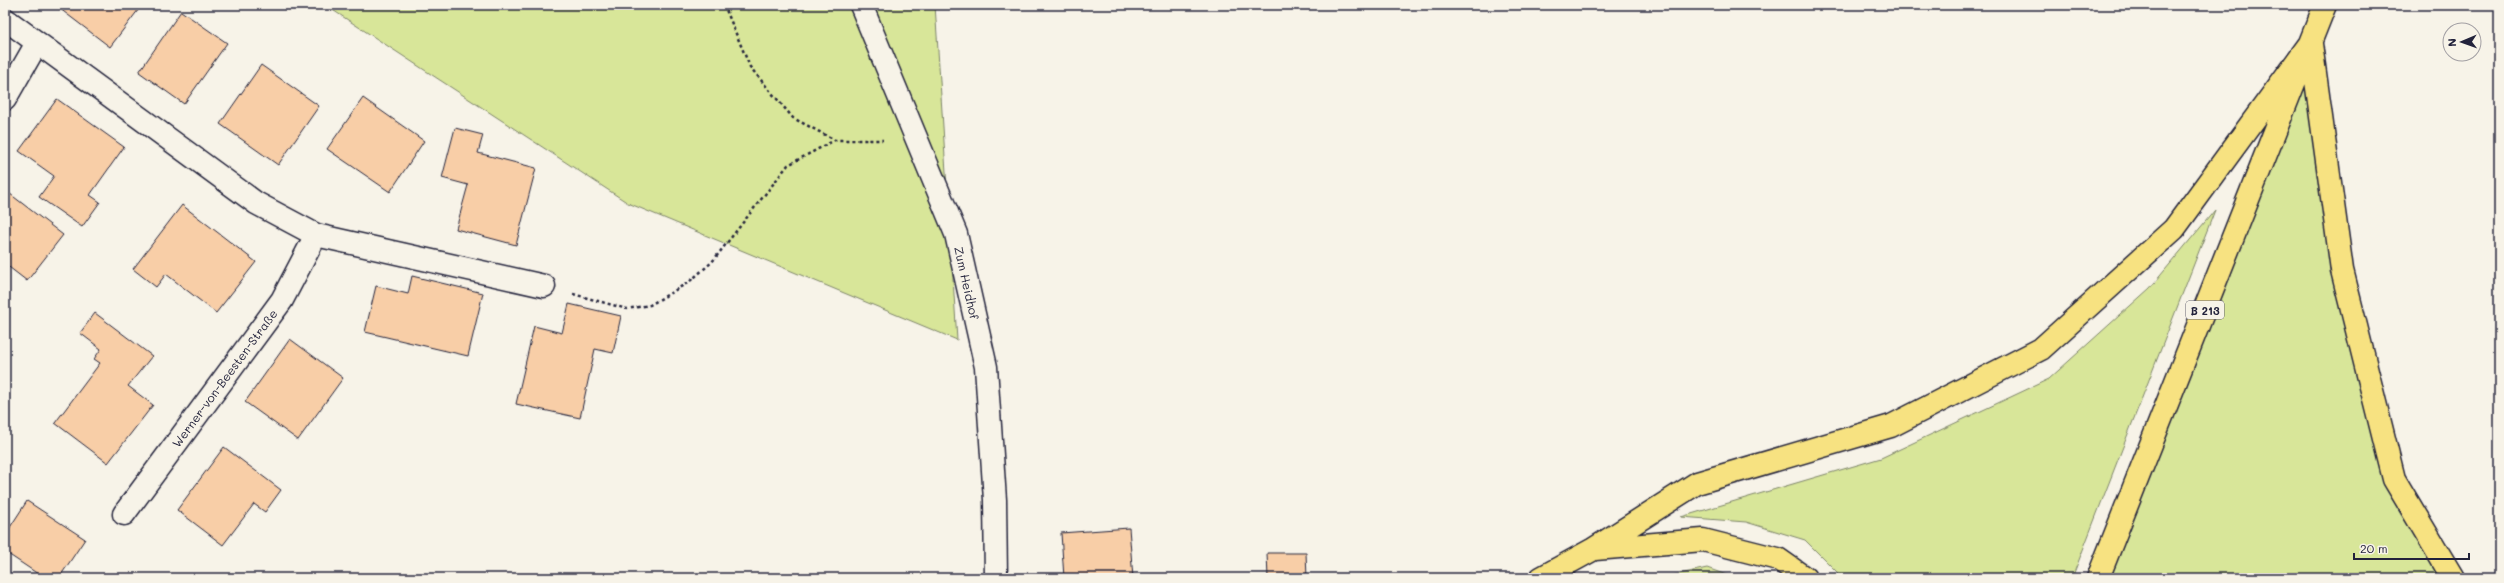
<svg xmlns="http://www.w3.org/2000/svg" width="2504" height="583" font-family="Mali,sans-serif">
	<rect width="100%" height="100%" fill="#f7f3e8"/>
	<filter id="ink" filterUnits="userSpaceOnUse"><feTurbulence type="fractalNoise" baseFrequency=".025" numOctaves="2"/><feDisplacementMap in="SourceGraphic" scale="8" xChannelSelector="R" yChannelSelector="G"/><feConvolveMatrix kernelMatrix="1 2 1 2 8 2 1 2 1" color-interpolation-filters="sRGB"/></filter>
	<g filter="url(#ink)">
		<path fill="#d8e699" stroke="#7d846a" d="M325,5H935L957,340L628,203Z
			M2310,47L2392,480L2451,578H2099Z
			M2215,210L2072,578H1843L1805,540L1746,522L1681,517L1881,458L2049,379L2150,288Z
			M1707,568L1735,578H1662Z"/>
		<path fill="#f8cea7" stroke="#22223b" d="M55,5H142L110,47Z
			M181,11L227,43L184,104L139,72Z
			M261,65L319,106L278,165L220,124Z
			M363,98L424,141L390,192L327,149Z
			M57,99L124,147L90,195L100,202L82,227L39,197L54,176L19,151Z
			M455,128L483,135L478,153L536,168L516,245L456,229L468,185L442,178Z
			M5,190L63,235L27,281L5,264Z
			M182,205L256,262L216,313L166,274L156,287L133,269Z
			M412,276L483,293L468,356L365,332L376,286L408,294Z
			M569,304L621,316L613,353L595,349L580,418L516,404L534,326L562,333Z
			M95,313L152,356L128,386L153,405L108,463L55,423L100,363L94,359L101,349L80,333Z
			M290,339L343,378L298,440L245,402Z
			M224,447L281,490L265,512L254,504L223,545L177,510Z
			M27,501L85,539L59,578H44L5,552V535Z
			M1129,528L1133,578H1064L1061,533Z
			M1267,553H1306L1307,578H1268Z"/>
		<g fill="none" stroke-linecap="round" stroke-linejoin="round">
			<g stroke="#22223b" stroke-width="25">
				<g id="street">
					<path id="s1" d="M861,5L956,234L986,367L995,500L996,578"/>
					<path d="M5,19L256,203L316,235L544,286"/>
					<path d="M5,99L37,43"/>
					<path id="s2" d="M124,514L282,300L316,235"/>
				</g>
			</g>
			<g stroke="#22223b" stroke-width="25">
				<path id="primary" d="M2311,44L2342,270L2394,479L2453,578
					M1595,549L1703,540L1778,559L1805,578
					M1541,578L1592,550L1697,483L1891,426L2041,349L2174,229L2311,42
					M2098,578L2325,5"/>
			</g>
			<path stroke="#22223b" stroke-width="2.5" stroke-dasharray="3 3" stroke-linecap="butt" d="M724,5L750,67L793,118L835,140
				M573,294L627,309L650,305L689,282L712,262L788,165L835,140H883"/>
			<use href="#street" stroke="#f7f3e8" stroke-width="22"/>
			<use href="#primary" stroke="#f7e281" stroke-width="22"/>
		</g>
	</g>
	<g text-anchor="middle" dominant-baseline="central" stroke-width="4" stroke-linejoin="round" paint-order="stroke">
		<rect fill="#f7f3e8" stroke="#62616f" stroke-width="1" x="2186" y="301" width="38" height="18" rx="3"/>
		<g font-size="11" font-weight="bold" fill="#22223b">
			<text x="2205" y="310">B 213</text>
		</g>
		<g font-size="12" fill="#22223b" stroke="#f7f3e8">
			<text stroke="none"><textPath href="#s1" startOffset="298">Zum Heidhof</textPath></text>
			<text stroke="none"><textPath href="#s2" startOffset="169">Werner-von-Beesten-Straße</textPath></text>
		</g>
	</g>
	<rect width="2504" height="583" fill="none" stroke="#f7f3e8" stroke-width="20"/>
	<rect x="10" y="10" width="2484" height="563" fill="none" stroke="#22223b" stroke-width="1.5" filter="url(#ink)"/>
	<g transform="translate(2462 42) rotate(268)"><circle r="19" fill="#f7f3e8" stroke="#a29fa3"/>
	<path d="M0-3L7 15L0 10L-7 15Z" fill="#22223b"/>
	<text y="-6" font-size="11" font-weight="bold" text-anchor="middle" fill="#22223b">N</text>
	</g>
	<path d="M2354 553v6h115v-6" fill="none" stroke="#22223b" stroke-width="2"/>
	<text x="2360" y="553" font-size="12" fill="#22223b" stroke="#f7f3e8" stroke-width="3" paint-order="stroke">20 m</text>
</svg>
